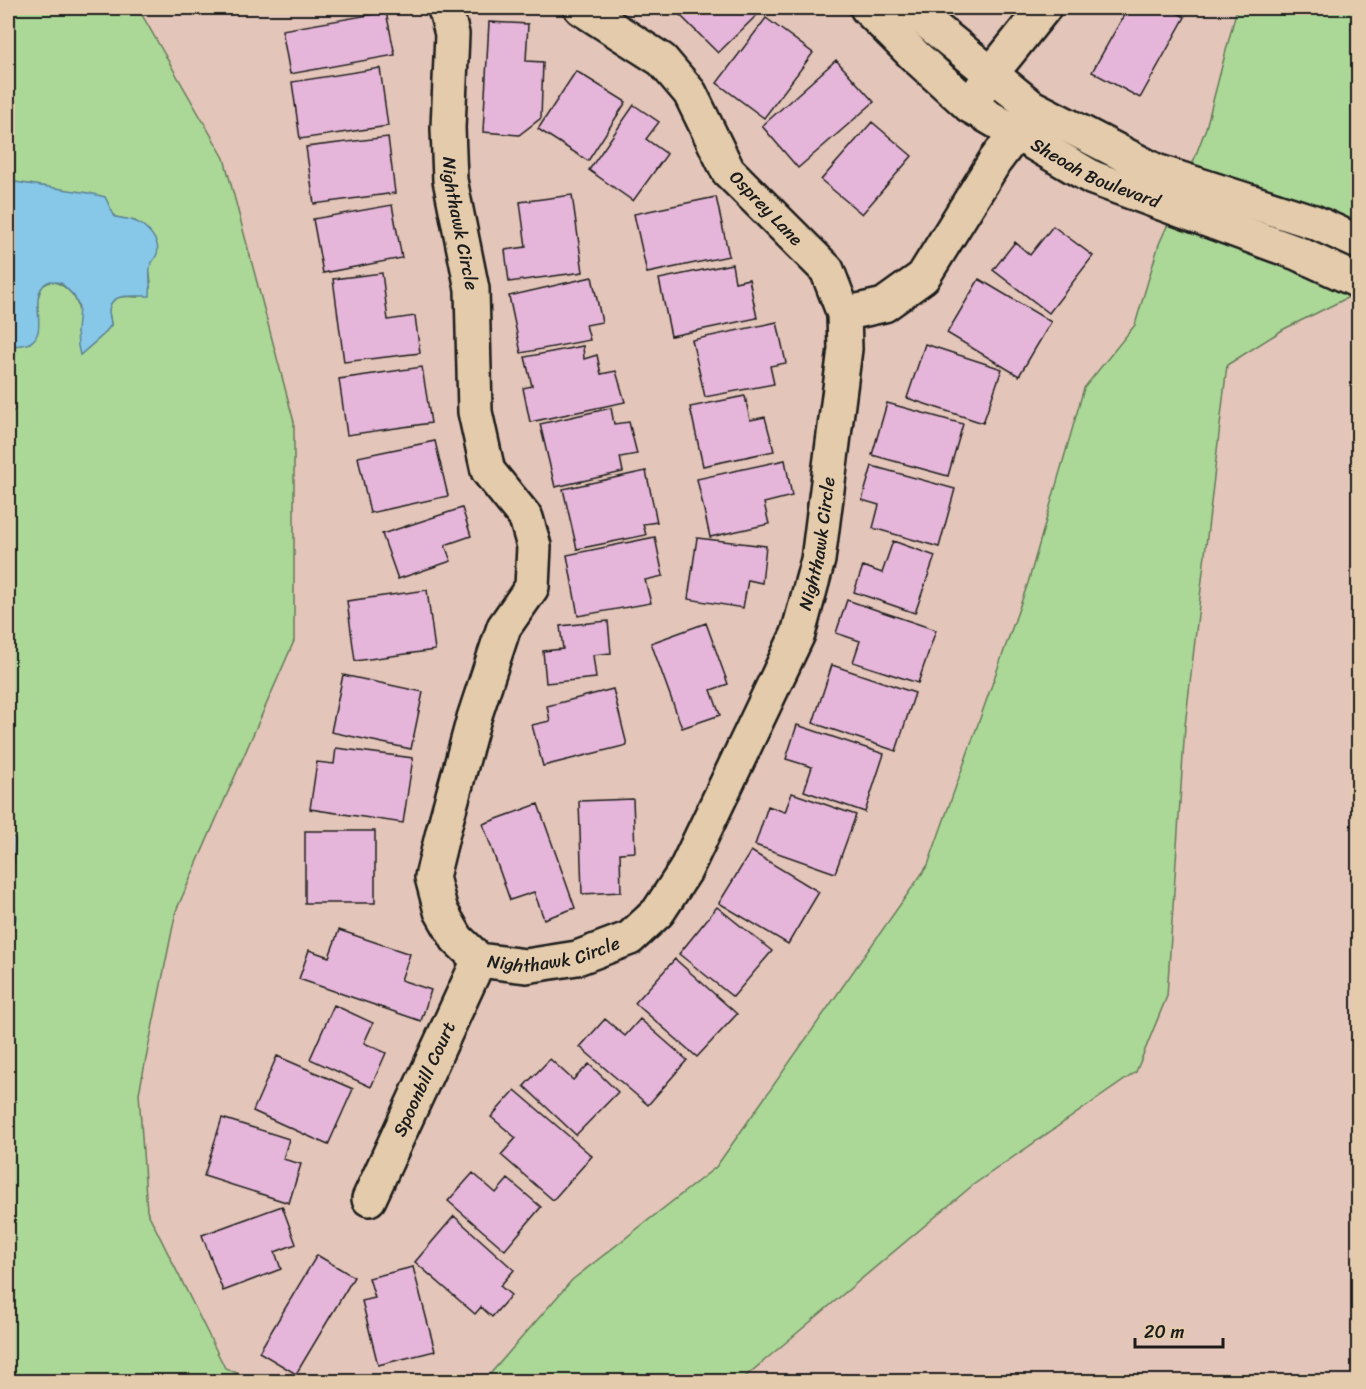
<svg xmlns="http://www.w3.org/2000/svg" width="1366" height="1389" font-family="Sriracha,sans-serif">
	<rect width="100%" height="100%" fill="#e4c5b9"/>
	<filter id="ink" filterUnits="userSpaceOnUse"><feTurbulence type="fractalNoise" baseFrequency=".0167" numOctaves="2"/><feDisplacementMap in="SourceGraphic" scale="12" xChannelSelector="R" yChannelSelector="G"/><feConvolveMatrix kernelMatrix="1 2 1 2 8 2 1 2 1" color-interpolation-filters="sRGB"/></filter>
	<g filter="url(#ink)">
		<path fill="#abd897" stroke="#647a5a" stroke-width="1.5" d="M8,8H138L224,158L294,422V641L176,911L139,1093L147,1211L225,1368L256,1381H8V953L12,941V894L10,876L14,861L15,839L8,832V415L15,410L12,395L8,394V347L30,343L38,311L37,300L42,286L51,281C60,283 65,286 71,293C86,309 74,334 81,354L103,335L111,325C111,320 108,314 109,310C110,294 127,296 138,297L151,282L149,270L151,262L135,221L115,217L63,190L8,181Z
			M1237,8H1358V224L1320,206L1192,165L1206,128Z
			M1168,224L1291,269L1351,296L1284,329L1227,365L1185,726L1167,996L1136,1072L973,1185L740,1381L483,1382L572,1280L716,1167L928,865L1028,583L1084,388L1135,325L1159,244Z"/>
		<path fill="#87c8e8" stroke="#5c8396" stroke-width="1.5" d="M8,181L89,193L105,197L115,217C121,218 129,219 134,221C146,225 161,241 157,254C155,259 151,262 150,267C149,274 151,288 150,296C137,297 110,291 109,310C109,315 111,320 111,325L103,335L80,355L78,346L77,332L79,307L74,296L61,283L51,281C48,282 45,283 43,286C30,301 48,331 31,342C26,346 14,345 8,347Z
			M8,832L15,839L14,861L10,876L16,917L12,941L8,953Z"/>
		<path fill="#e5b6d9" stroke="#1c1c1c" stroke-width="1.5" d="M682,8H764L718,53L677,12Z
			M1128,8H1169L1185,17L1140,98L1092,72Z
			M386,12L395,55L290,74L282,30Z
			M766,18L813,53L764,118L717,83Z
			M489,22L528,24L526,61L543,62L541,118L519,135L483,132Z
			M836,60L874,102L798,168L762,126Z
			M380,68L388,126L300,139L292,82Z
			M576,71L626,102L588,161L538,129Z
			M634,105L659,122L646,139L667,154L633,201L589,170Z
			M872,122L912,156L862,214L821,180Z
			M388,137L395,193L314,204L306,147Z
			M572,195L583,272L509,282L505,250L526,247L520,202Z
			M716,197L729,256L647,273L634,214Z
			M392,205L402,258L323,273L313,219Z
			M1053,226L1093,256L1049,313L993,270L1015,242L1030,255Z
			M732,264L735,282L749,279L757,318L671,336L659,279Z
			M382,273L388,320L415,316L420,353L344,362L333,279Z
			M592,277L602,322L586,325L590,340L521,353L509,296Z
			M979,279L1051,322L1019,376L947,333Z
			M777,322L786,363L770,366L774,384L705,397L692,340Z
			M925,344L1002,369L983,423L907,398Z
			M583,346L584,359L597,355L601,374L616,371L625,402L530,422L523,388L532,386L525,357Z
			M422,367L431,423L347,435L339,379Z
			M745,396L750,420L765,417L774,451L703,466L690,407Z
			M887,403L963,424L948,476L872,455Z
			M611,408L614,424L629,422L637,454L620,457L623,472L555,487L540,424Z
			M435,441L448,496L370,513L358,457Z
			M785,460L792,496L764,503L769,524L710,537L697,479Z
			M872,466L955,489L939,547L873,528L879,505L862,500Z
			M646,471L657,522L643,524L646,535L577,549L563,489Z
			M462,508L471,536L445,545L451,561L398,579L382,534Z
			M655,537L663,576L645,580L651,603L578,616L567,555Z
			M697,538L766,546L762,583L748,580L743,608L688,599Z
			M893,541L935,556L915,613L854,592L863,566L882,573Z
			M427,590L435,650L355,661L347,601Z
			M847,600L936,630L918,683L853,662L860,641L836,633Z
			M608,621L611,653L593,655L596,678L546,683L543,651L563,649L560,626Z
			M706,623L728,684L711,690L720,715L682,728L651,643Z
			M832,665L915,693L896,751L813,723Z
			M343,675L423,692L411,749L331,732Z
			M613,689L627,745L543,766L532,725L550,721L547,706Z
			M797,725L884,754L865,812L804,791L812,767L786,759Z
			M336,748L413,758L403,823L310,809L317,762L334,764Z
			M792,793L856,815L835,873L755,845L768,806L785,812Z
			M633,799L635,852L620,853L621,892L582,894L579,801Z
			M538,804L575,908L544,919L534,892L510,900L483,824Z
			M305,831H375V903H305Z
			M751,851L819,892L788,944L719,903Z
			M717,907L772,951L733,997L679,954Z
			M339,930L410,954L401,980L431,990L421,1021L299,979L309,950L329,957Z
			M675,959L737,1014L697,1057L635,1003Z
			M334,1005L373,1023L364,1043L386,1053L371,1087L310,1059Z
			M605,1019L625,1036L640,1019L687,1060L648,1105L580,1047Z
			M277,1056L353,1089L328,1145L253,1111Z
			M550,1059L573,1080L589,1064L618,1092L576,1135L524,1086Z
			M515,1090L592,1156L553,1200L501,1155L516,1138L491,1117Z
			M222,1118L289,1139L283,1159L301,1164L289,1203L204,1176Z
			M473,1173L496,1193L508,1179L541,1207L505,1250L448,1201Z
			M282,1206L296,1244L275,1252L281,1269L223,1291L202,1235Z
			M454,1216L514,1270L500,1286L511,1295L492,1317L481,1307L475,1314L415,1262Z
			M317,1255L354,1277L296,1374L259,1352Z
			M413,1267L435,1351L378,1365L362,1301L375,1298L369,1278Z"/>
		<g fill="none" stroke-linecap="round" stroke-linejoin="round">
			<g stroke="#1c1c1c" stroke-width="38">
				<g id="minor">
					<path id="s1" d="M444,8L446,11L452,34L448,128L450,180L472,289L475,412L488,471L526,518L534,546L532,587L504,627L474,718L443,832L432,877L441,911L457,939L479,960L526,966L577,958L630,938L658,912L685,871L798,634L818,560L845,349L844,314L827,270L728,171L690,93L662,60L581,8"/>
					<path d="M970,106L991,74L1044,8"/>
					<path d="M844,314L884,305L923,277L995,161L1016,133L1031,109"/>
					<path id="s2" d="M369,1199L479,960"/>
				</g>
			</g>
			<g stroke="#1c1c1c" stroke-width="38">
				<g id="tertiary">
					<path id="s3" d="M867,8L915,56L970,106L1093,178L1297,253L1358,281"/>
					<path d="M910,8L1032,107L1156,171L1314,222L1358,242"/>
				</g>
			</g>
			<use href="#minor" stroke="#e3cbab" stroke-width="33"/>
			<use href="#tertiary" stroke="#e3cbab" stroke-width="33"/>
		</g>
	</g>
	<g text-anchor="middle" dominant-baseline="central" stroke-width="4.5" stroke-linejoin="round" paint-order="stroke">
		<g font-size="18" fill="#1c1c1c" stroke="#e3cbab">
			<text stroke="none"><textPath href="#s3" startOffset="285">Sheoah Boulevard</textPath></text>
			<text transform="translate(766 208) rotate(46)">Osprey Lane</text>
			<text stroke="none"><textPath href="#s1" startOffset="218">Nighthawk Circle</textPath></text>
			<text stroke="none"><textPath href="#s1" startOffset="1604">Nighthawk Circle</textPath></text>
			<text stroke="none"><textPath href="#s1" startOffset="1082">Nighthawk Circle</textPath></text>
			<text stroke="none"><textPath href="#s2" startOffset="132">Spoonbill Court</textPath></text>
		</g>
	</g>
	<rect width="1366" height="1389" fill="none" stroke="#e3cbab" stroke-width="30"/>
	<rect x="15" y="15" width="1336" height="1359" fill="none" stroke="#1c1c1c" stroke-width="2" filter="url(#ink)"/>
	<path d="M1135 1338v9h88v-9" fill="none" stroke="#1c1c1c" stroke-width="3"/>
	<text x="1144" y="1338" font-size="18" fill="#1c1c1c" stroke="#e3cbab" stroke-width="4.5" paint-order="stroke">20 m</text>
</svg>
